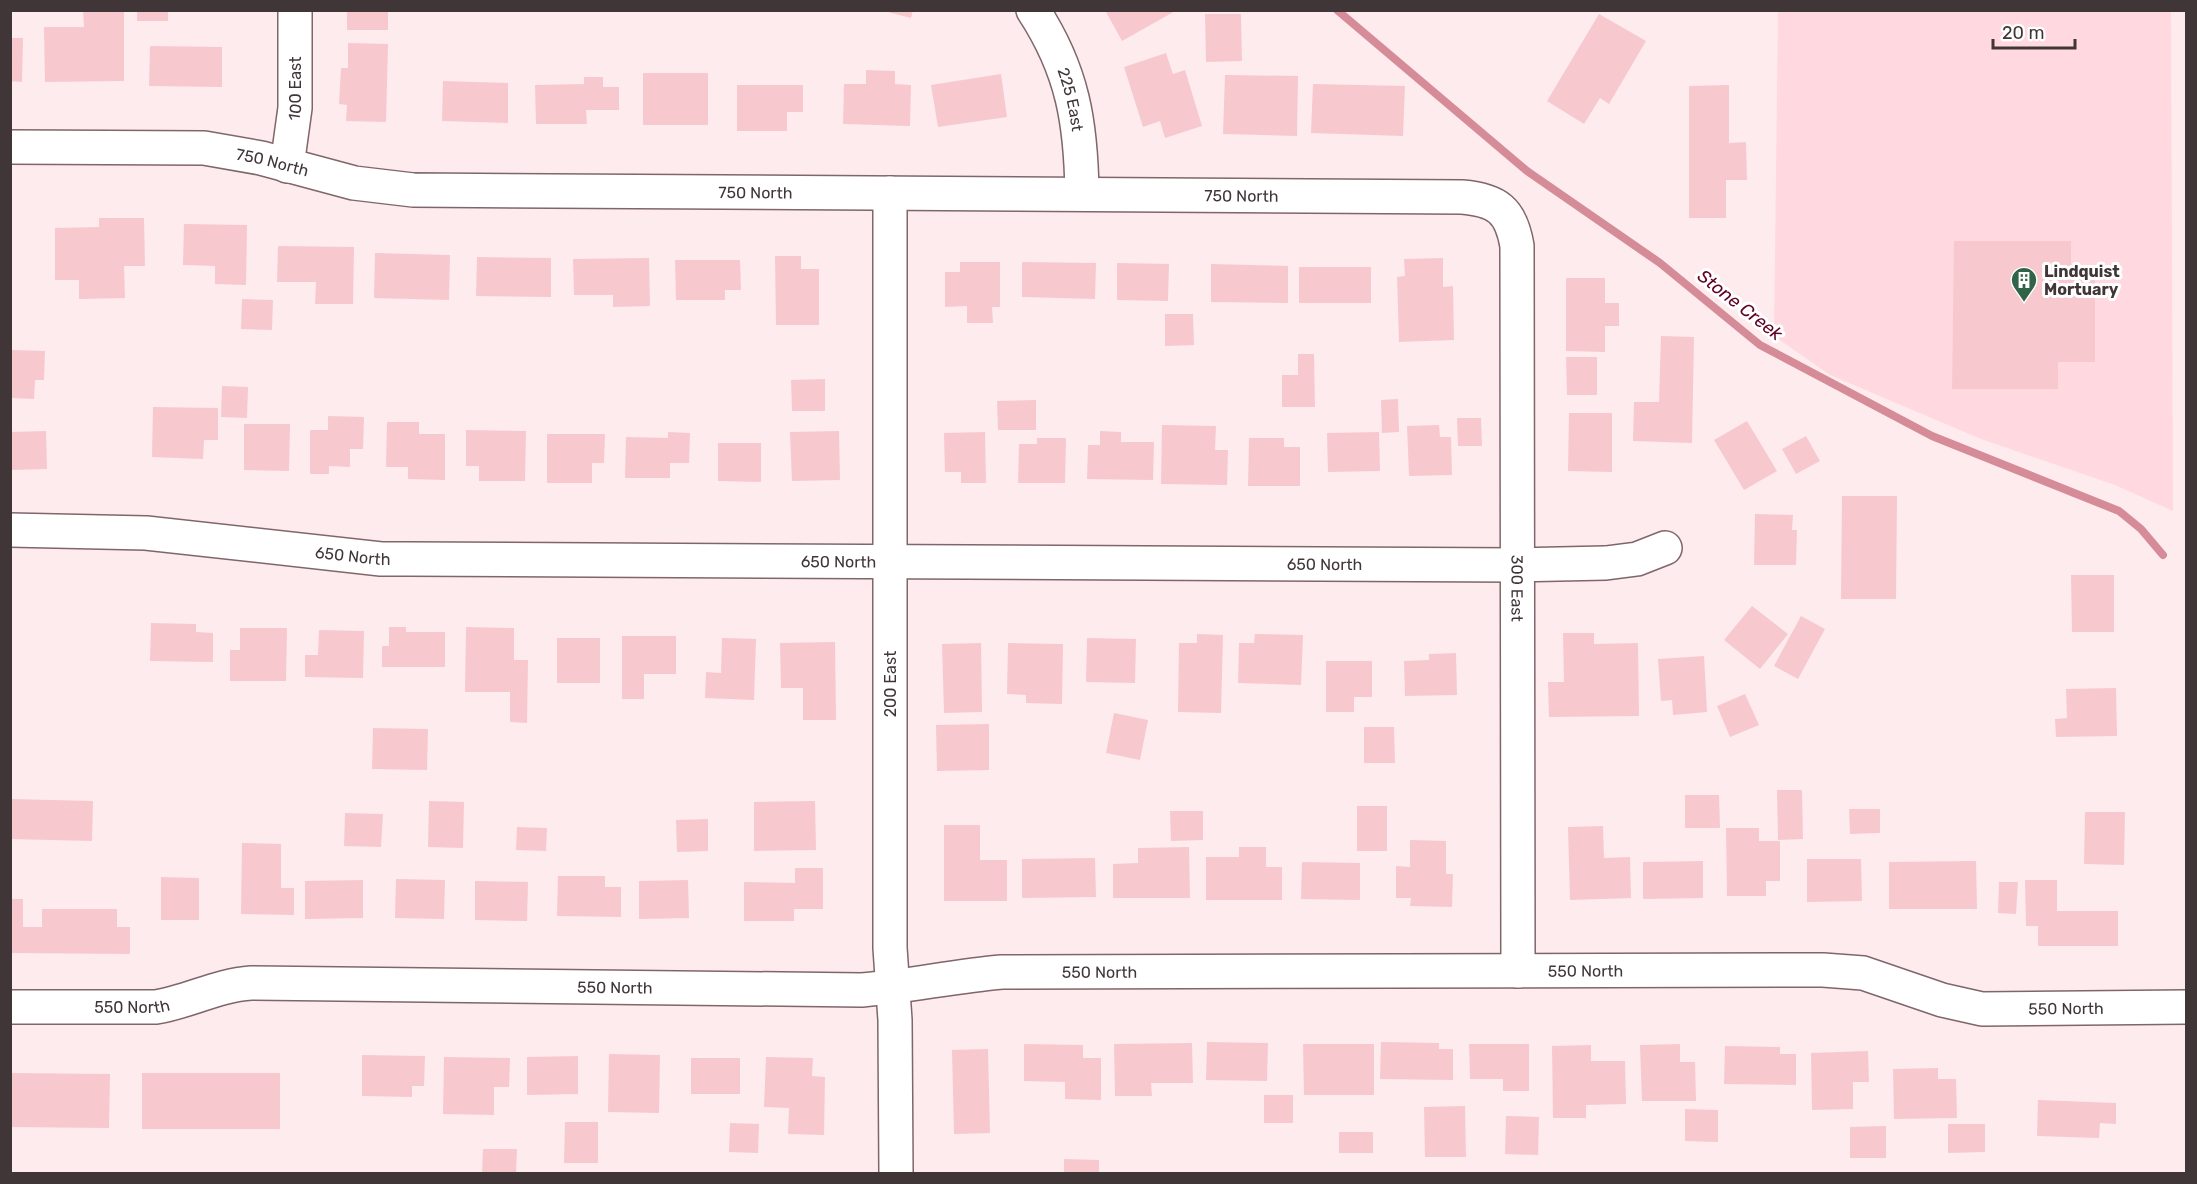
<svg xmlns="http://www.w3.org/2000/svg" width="2197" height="1184" font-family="Rubik,sans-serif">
	<rect width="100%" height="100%" fill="#fdebee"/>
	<path fill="#ffd9df" d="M1778,11H2171L2173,511L2115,485L1981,439L1830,375L1774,336Z"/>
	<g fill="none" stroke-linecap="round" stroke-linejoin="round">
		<path stroke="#d58b98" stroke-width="8" d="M1337,10L1527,171L1660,263L1760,345L1932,436L2119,511L2141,529L2163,555"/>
	</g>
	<path fill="#f8c8cf" d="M83,10H124V81L45,82L44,27H84Z
		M137,10H168V21H137Z
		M347,10H388V30H347Z
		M880,10H913L911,18Z
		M1105,10H1177L1122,41Z
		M1205,14H1241L1242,61L1206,62Z
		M1599,14L1646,41L1609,104L1600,98L1584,124L1547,101Z
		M10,38H23L22,82L10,81Z
		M348,43L388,44L386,122L346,121L347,105L339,104L341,68H348Z
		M150,46L222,47V87L149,86Z
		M1166,53L1173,74L1185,70L1202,126L1165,138L1160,121L1143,127L1124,67Z
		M866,70L895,71V84L911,85L910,126L843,124L844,84H866Z
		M643,73H708V125H643Z
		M1001,74L1007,117L938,127L931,85Z
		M1225,75L1298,76L1297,136L1223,134Z
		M584,77H603V87H619V110H586L587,124H536L535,85L584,84Z
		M443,81L508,83V123L442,121Z
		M1313,84L1405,86L1403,136L1311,133Z
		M737,85H803V112H787V131H737Z
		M1729,85V143L1746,142L1747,180H1726V218H1689V86Z
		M99,218H144L145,266H124L125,298L79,299V280H55V228L99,227Z
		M184,224L247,225L246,285L215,284V266L183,265Z
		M1954,241H2071V280L2095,278V362H2058V389H1952Z
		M278,246L354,247L353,304H315L316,282H277Z
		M375,253L450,255L449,300L374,298Z
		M775,256H801V269H819V325H776Z
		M477,257L551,258V297L476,296Z
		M649,258L650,306L613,307V295H574L573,259Z
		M1443,258V287L1453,286L1454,340L1399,342L1397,277L1405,276L1404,259Z
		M675,260H740L741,290H725V300H676Z
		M960,262H1000V307H992L993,323H967V306L945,307V272H960Z
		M1022,262L1096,263L1095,299L1022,297Z
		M1117,263L1169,264L1168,301L1117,300Z
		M1211,264L1288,266V303L1211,302Z
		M1299,267H1371V303H1299Z
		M1566,278H1605V303H1619V326H1605V352L1566,351Z
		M242,299L273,300L272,330L241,329Z
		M1165,314H1193L1194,345L1165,346Z
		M1661,336L1694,337L1692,443L1633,441L1634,402H1659Z
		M10,350L45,351L44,380H35L34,399L10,398Z
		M1298,354H1314L1315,407H1282V375H1298Z
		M1566,357H1597V395H1567Z
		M825,379V411H792L791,380Z
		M222,386L248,387L247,418L221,417Z
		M1398,399L1399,432L1382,433L1381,400Z
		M1036,400V430H998L997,401Z
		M153,407L218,408V440H204L203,459L152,457Z
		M1569,413H1612V472L1568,471Z
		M328,416L364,417L363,449H350V467L329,466V474H310V430H328Z
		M1457,418H1481L1482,446H1458Z
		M1747,421L1777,471L1744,490L1714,440Z
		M387,422H419V434H445V480L408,479V467H386Z
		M244,424H290L289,471L244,470Z
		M1162,425L1216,426L1215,450H1228L1227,485L1161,484Z
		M1439,425L1440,437H1451L1452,475L1409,476L1407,426Z
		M466,430L526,431L525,481H479V466H466Z
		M46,431L47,469L10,470V432Z
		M839,431L840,480L792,481L790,432Z
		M1100,431L1121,432V442H1154L1153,480L1087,479L1088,445H1100Z
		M668,432L690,433L689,463H670V478H625L626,437L668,438Z
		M985,432L986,483H961V472H945L944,433Z
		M1379,432L1380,471L1328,472L1327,433Z
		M547,434H605L604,463H592V483H547Z
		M1806,436L1820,461L1796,474L1782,449Z
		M1037,438H1066L1065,483H1018L1019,444H1037Z
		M1249,438H1284V447H1300V486H1248Z
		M718,443H761V482L718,481Z
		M1842,496H1897L1896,599H1841Z
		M1755,514L1793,515L1792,530H1797L1796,565H1754Z
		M2071,575H2114V632H2072Z
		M1752,606L1788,634L1760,669L1724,640Z
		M1801,616L1825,629L1798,679L1774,666Z
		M151,623L196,624V632L213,633V662L150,661Z
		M389,627H406V632H445V667H382V646H389Z
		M466,627L514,628V660H528L527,723L510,722V692H465Z
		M240,628H287L286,681H230V650H240Z
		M319,630L364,631L363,678L305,677V655H318Z
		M1563,633H1594V644L1638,643L1639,716L1549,717L1548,682H1564Z
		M1197,634L1223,635L1221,713L1178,712L1179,643H1197Z
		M1255,634L1303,635L1301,685L1238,683L1239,643H1254Z
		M622,636H676V674H644V699H622Z
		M557,638H600V683H557Z
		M722,638L756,639L754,700L705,698L706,672L721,673Z
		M1087,638L1136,639L1135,683L1086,682Z
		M835,642L836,720H803V688H781L780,643Z
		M981,643L982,712L944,713L942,644Z
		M1008,643L1063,644L1062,704L1026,703V695L1007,694Z
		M1456,653L1457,695L1405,696L1404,661L1429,660V654Z
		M1704,656L1707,712L1673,715L1672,700L1661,701L1658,659Z
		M1326,661H1372V697H1354V712H1326Z
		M2116,688L2117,736L2056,737L2055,719L2067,718L2066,689Z
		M1745,694L1759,725L1730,737L1717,706Z
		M1114,713L1148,720L1140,760L1106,753Z
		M989,724V770L937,771L936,725Z
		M1364,727H1394L1395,763H1364Z
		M373,728L428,729L427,770L372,769Z
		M1777,790H1802L1803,839L1778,840Z
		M1685,795H1719L1720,828H1685Z
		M10,799L93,801L92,841L10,839Z
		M429,801L464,802L463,848L428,847Z
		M815,801L816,850L754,851V802Z
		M1357,806H1387V851H1357Z
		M1849,809H1880V833L1850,834Z
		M1170,811H1203V840L1171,841Z
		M2085,812H2125L2124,865L2084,864Z
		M345,813L383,814L381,847L344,846Z
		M708,819V851L677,852L676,820Z
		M944,825H980V860H1007V901H944Z
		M1603,826L1604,858L1630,857L1631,898L1570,900L1568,827Z
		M517,827L547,828L546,851L516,850Z
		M1726,828H1759V841H1780V881H1766V896H1727Z
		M1410,840L1446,841V874H1453L1452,907L1410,906L1411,898H1396V866L1410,867Z
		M242,843L281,844V888H294V915L241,914Z
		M1189,847L1190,898H1113V864L1138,863V848Z
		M1239,847H1266V867H1282V900H1206V857H1239Z
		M1095,858L1096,897L1022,898V859Z
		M1807,859H1861L1862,901L1807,902Z
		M1703,861V898L1643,899V862Z
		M1976,861L1977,909H1889V862Z
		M1302,862L1360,863V900L1301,899Z
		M795,868H823V909H794V921H744V882L795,883Z
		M558,876H605V887H621V917L557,916Z
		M161,877L199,878V920H161Z
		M396,879L445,880L444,919L395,918Z
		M363,880V918L305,919V881Z
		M688,880L689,918L639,919V881Z
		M2025,880H2057V911H2118V946H2038V926H2026Z
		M475,881L528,882L527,921L475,920Z
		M1999,882H2018L2016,914L1998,913Z
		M10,899H23V927H42V909H117V927H130V954L10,953Z
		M1207,1042L1268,1043L1267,1081L1206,1080Z
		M1381,1042L1439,1043V1049H1453V1080L1380,1079Z
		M1192,1043L1193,1083H1151L1152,1096H1115L1114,1044Z
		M1024,1044L1083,1045V1058H1101V1100L1065,1099V1082L1024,1081Z
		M1303,1044H1374V1095H1304Z
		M1469,1044H1529V1091H1503V1079H1470Z
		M1680,1044V1062H1695L1696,1101H1642L1640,1045Z
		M1591,1045V1061H1625L1626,1104L1586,1105V1118H1553L1552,1046Z
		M1725,1046L1780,1047V1054H1796V1085L1724,1084Z
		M988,1049L990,1133L954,1134L952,1050Z
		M1868,1051L1869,1082H1853V1109L1812,1110L1811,1053Z
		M609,1054L660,1055L659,1113L608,1112Z
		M362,1055L425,1056L424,1086H412V1097L362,1096Z
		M578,1056V1094L527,1095V1057Z
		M444,1057L510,1058L509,1087H494V1115L443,1114Z
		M766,1057L813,1058L812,1076L825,1077L824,1135L788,1134L789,1108L764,1107Z
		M691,1058H740V1094H691Z
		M1938,1068V1079H1956L1957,1118L1894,1119L1893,1069Z
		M10,1073L110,1074L109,1128L10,1127Z
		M142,1073H280V1129H142Z
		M1264,1095H1293V1123H1264Z
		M2038,1100L2116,1103V1124L2100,1123L2099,1138L2037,1136Z
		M1465,1106L1466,1157H1425L1424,1107Z
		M1685,1109L1718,1110V1142L1685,1141Z
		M1506,1116L1539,1117L1538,1155L1505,1154Z
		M565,1122H598V1163H564Z
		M730,1123L759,1124L758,1153L729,1152Z
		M1948,1124H1985V1152L1948,1153Z
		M1886,1126V1158H1850V1127Z
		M1339,1132H1373V1153H1339Z
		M483,1149H517L516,1174H482Z
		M1064,1159L1099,1160V1174H1064Z"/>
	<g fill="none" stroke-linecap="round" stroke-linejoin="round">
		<g stroke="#7f6669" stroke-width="36">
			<g id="minor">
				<path id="s1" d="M1033,10C1073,71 1081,123 1082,194"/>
				<path id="s2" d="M10,147L204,148L261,158L354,183L413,190L1462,197C1497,200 1511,210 1517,246L1518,971"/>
				<path id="s3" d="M287,166L295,108V10"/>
				<path d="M890,193V948L895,1020L896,1174"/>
				<path id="s4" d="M10,530L146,533L381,559H409L1517,565L1606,563L1637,559L1665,548"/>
				<path id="s5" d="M10,1007H156C188,1002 218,985 251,983L862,990C909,986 955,976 1002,972L1823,970L1863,973L1942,1000L1982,1009L2186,1007"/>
			</g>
		</g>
		<use href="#minor" stroke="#fff" stroke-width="33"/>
	</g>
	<defs>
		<g id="building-pin" transform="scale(1.35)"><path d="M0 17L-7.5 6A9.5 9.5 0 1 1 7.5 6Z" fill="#306347" stroke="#fff"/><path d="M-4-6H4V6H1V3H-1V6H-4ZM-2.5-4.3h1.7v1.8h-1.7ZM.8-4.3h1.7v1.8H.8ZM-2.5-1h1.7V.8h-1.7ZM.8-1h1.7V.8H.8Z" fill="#fff"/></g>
	</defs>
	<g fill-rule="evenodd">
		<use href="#building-pin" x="2024" y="280"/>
	</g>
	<g text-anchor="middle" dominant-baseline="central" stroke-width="6" stroke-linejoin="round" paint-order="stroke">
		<g font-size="16" fill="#413637" stroke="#fff">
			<text stroke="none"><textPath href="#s3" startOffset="78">100 East</textPath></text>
			<text stroke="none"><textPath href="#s1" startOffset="98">225 East</textPath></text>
			<text stroke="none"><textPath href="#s2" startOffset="264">750 North</textPath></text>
			<text stroke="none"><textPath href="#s2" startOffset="750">750 North</textPath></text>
			<text stroke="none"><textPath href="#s2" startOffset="1236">750 North</textPath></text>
			<text stroke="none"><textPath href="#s4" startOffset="344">650 North</textPath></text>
			<text stroke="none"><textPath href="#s4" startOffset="830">650 North</textPath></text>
			<text stroke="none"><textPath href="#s4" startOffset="1316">650 North</textPath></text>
			<text stroke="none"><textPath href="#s2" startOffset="1881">300 East</textPath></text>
			<text transform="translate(890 684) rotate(-90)">200 East</text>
			<text stroke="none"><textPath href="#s5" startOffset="1094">550 North</textPath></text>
			<text stroke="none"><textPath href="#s5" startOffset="1580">550 North</textPath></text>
			<text stroke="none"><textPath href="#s5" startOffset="608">550 North</textPath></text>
			<text stroke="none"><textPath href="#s5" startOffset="122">550 North</textPath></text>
			<text stroke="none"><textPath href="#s5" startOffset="2066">550 North</textPath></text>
		</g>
		<g font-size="16" font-weight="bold" fill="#413637" stroke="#fff" text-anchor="start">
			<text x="2044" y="271">Lindquist<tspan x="2044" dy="18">Mortuary</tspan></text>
		</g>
		<g font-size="18" font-style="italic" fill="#5e0225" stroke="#fff">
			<text transform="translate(1740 305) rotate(38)">Stone Creek</text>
		</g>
	</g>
	<rect width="2197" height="1184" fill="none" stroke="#413637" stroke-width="24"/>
	<path d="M1993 39v9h82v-9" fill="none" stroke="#413637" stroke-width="3"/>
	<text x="2002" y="39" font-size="18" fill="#413637" stroke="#ffffff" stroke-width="4.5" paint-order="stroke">20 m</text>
</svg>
